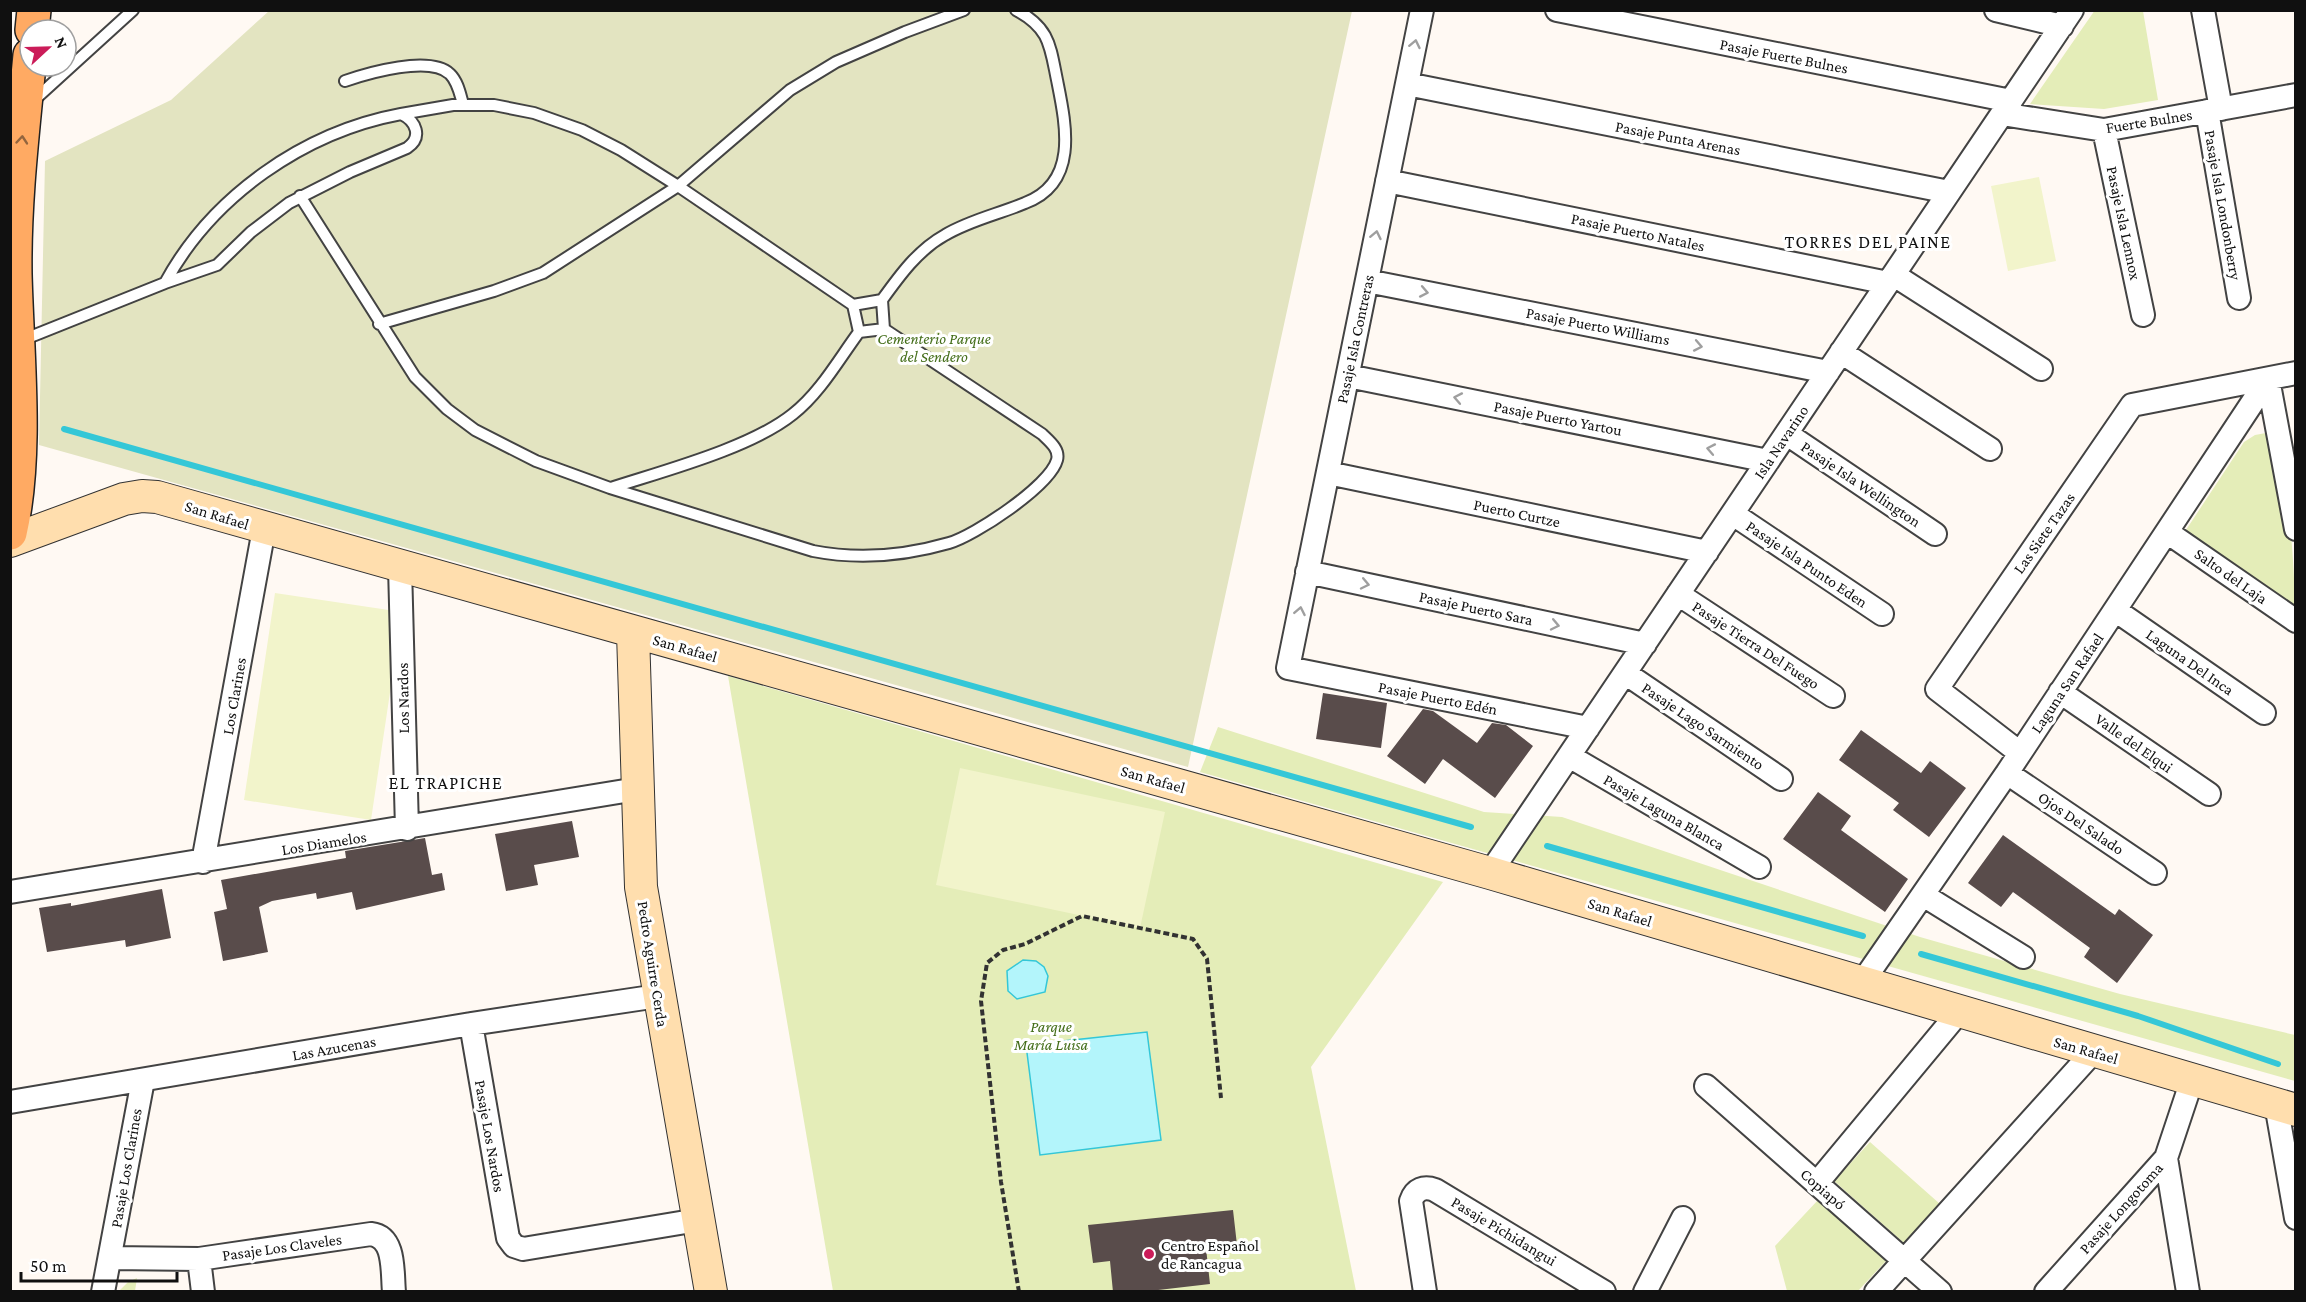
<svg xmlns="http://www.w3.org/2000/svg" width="2306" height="1302" font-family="'Crimson Pro',serif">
	<rect width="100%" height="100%" fill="#fff9f3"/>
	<path fill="#e4edb8" d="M2095,10L2143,11L2158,100L2104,109L2030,104Z
		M2266,433C2289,461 2295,572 2295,611L2182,536L2244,442L2255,435Z
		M728,676L1443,882L1311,1067L1356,1291H833Z
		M1218,727L1484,812L1562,817L1920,937L2120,994L2295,1035V1081L1200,772Z
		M1870,1142L1940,1204L1905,1244L1834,1181Z
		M1818,1200L1886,1261L1858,1291H1787L1775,1246Z
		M137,1278L135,1291H119L128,1282Z"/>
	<path fill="#e3e4c1" d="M269,11H1352L1188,767L39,445L45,161L171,100Z"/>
	<path fill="#f2f4cb" d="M2039,177L2056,261L2008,271L1991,186Z
		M275,593L402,612L371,820L244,800Z
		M960,768L1165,812L1140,928L936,885Z"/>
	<path fill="#b3f5fb" stroke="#34c7d7" stroke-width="1.5" d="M1023,960L1036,961L1044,967L1048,976L1045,992L1017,999L1008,991L1007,971Z
		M1147,1032L1161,1140L1040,1155L1026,1045Z"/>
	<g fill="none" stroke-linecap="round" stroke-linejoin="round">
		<path stroke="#34c7d7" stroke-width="6" d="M64,429L1471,827
			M1547,846L1863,936
			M1921,954L2138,1016L2278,1064"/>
	</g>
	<path fill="#594c4b" d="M1323,693L1387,703L1381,748L1316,739Z
		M1423,709L1433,711L1477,743L1492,723L1506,725L1533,746L1495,798L1443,759L1425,784L1387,756Z
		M1861,730L1921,773L1930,761L1966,788L1929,837L1893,810L1899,803L1839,760Z
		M1818,792L1851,816L1841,830L1908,879L1885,912L1783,839Z
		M572,821L579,857L534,865L538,885L506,891L495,834Z
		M2003,835L2115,915L2119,909L2153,935L2117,983L2084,957L2090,948L2013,892L2001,907L1968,883Z
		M425,838L432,875L442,873L445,890L356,910L352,892L317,899L316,893L272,901L259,907L268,952L223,961L214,912L227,909L221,880L346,858L345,851Z
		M162,889L171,938L126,947L125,940L47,952L39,908L71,903V906Z
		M1233,1210L1237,1245L1206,1248L1210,1284L1141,1292H1113L1110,1261L1093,1263L1088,1225Z"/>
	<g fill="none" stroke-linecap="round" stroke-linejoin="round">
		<g stroke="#434343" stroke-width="14">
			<path id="lane" d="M345,81C368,73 430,55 450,74C458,82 460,94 463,104
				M33,101L133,10
				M401,114L453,105H494L534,113L582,130L621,150L678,186L853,305L882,300L884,329L859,332C839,359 820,393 793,414C751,448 663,471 611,488
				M401,114C416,121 423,137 407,148L350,172L289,203L251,232L217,265L165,283C212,196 304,132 401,114Z
				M300,196L415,377L447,409L475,430L536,461L610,488L813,551C859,560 904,556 949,543C974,536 1050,486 1057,460C1060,449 1049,441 1042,434L884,329
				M882,300C900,275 918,250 945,235C970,220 999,214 1025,203C1079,183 1066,125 1057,80C1050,46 1050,28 1016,10
				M853,305L859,332
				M379,324L494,291L543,273L678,186L790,90L836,62L905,32L964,10
				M20,341L165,283"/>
		</g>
		<g stroke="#434343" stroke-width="26">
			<path id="street" d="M1422,10L1288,668L1588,728
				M1557,10L2011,101
				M1996,10L2062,26
				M2203,10L2221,109
				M1407,84L1949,192
				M2207,111L2239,298
				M2002,114L2104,130L2296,95
				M2104,130L2143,315
				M1387,181L1888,283
				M1894,275L2041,369
				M1367,281L1828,372
				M1841,352L1990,449
				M1348,376L1768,461
				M2268,379L2296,529
				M1787,434L1935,534
				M1328,473L1707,552
				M1733,514L1882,614
				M2167,532L2296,621
				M400,567L407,829
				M1307,572L1645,644
				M1678,594L1833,696
				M2115,610L2264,713
				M1625,673L1781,779
				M2060,692L2209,794
				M2020,753L1937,689L2132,405L2296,373
				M1569,756L1759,867
				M2007,773L2155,873
				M203,862L264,529
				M1490,873L2072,10
				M10,892L637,789
				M1923,895L2023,957
				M1861,984L2007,773L2268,379
				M471,1024L508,1238L514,1246L523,1249L698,1220
				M1706,1086L1940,1292
				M10,1102L471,1024L658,996
				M2276,1104L2296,1218
				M2166,1158L2188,1292
				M1817,1183L1959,1012
				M110,1258L199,1259L371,1234C396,1237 392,1273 394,1292
				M199,1259L203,1292
				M103,1292L143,1080
				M1425,1292L1411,1201C1415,1189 1424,1186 1435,1190L1604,1292
				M1645,1292L1683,1218
				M1876,1292L2093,1052
				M2046,1292L2166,1158L2192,1080"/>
		</g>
		<g stroke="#323232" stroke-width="34">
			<path id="secondary" d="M10,541L124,499L142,496L157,497L1490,873L2296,1110
				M633,633L641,887L711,1292"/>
		</g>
		<g stroke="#212121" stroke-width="36">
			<path id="primary" d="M32,30L34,10
				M10,533C28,454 17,355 15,274C14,201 23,128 30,55"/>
		</g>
		<path stroke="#323232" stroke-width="4" stroke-dasharray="6 3" stroke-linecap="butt" d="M1019,1292L1001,1182L981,1001L987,963L1003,950L1025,944L1082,916L1193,939L1207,959L1221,1098"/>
		<use href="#lane" stroke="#fff" stroke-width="10"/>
		<use href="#street" stroke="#fff" stroke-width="22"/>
		<use href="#secondary" stroke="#ffdeae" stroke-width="32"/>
		<use href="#primary" stroke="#ffaa63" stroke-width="33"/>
	</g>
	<defs><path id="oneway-chevron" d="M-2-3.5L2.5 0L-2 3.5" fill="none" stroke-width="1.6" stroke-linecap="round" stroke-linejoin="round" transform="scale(1.5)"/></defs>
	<g stroke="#9f9f9f">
		<use href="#oneway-chevron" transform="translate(1415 44) rotate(-78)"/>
		<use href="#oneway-chevron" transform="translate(1376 235) rotate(-78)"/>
		<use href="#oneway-chevron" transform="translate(1424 292) rotate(11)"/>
		<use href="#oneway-chevron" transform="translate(1698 346) rotate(11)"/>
		<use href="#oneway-chevron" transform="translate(1458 398) rotate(-169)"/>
		<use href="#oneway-chevron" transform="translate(1711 449) rotate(-169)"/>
		<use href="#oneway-chevron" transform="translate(1365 584) rotate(12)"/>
		<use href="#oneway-chevron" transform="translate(1300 611) rotate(-79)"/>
		<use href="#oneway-chevron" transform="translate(1555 625) rotate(12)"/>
	</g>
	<use stroke="#93653e" href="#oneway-chevron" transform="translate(22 140) rotate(-85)"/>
	<circle fill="#cb1c59" stroke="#fff" stroke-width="2" cx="1149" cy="1254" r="6"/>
	<g text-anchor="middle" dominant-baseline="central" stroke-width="6" stroke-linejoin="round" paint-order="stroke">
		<g font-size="16" fill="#101010" stroke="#fff">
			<text transform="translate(1784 56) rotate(11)">Pasaje Fuerte Bulnes</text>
			<text transform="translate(2149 121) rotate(-9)">Fuerte Bulnes</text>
			<text transform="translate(1678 138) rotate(11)">Pasaje Punta Arenas</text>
			<text transform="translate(2223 205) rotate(80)">Pasaje Isla Londonberry</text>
			<text transform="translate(2124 223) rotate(78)">Pasaje Isla Lennox</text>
			<text transform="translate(1638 232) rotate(12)">Pasaje Puerto Natales</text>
			<text transform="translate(1598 326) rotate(11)">Pasaje Puerto Williams</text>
			<text transform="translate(1355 339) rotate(-78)">Pasaje Isla Contreras</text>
			<text transform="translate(1558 418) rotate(11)">Pasaje Puerto Yartou</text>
			<text transform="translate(1781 442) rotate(-56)">Isla Navarino</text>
			<text transform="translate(1861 484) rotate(34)">Pasaje Isla Wellington</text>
			<text transform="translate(1517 513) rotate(12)">Puerto Curtze</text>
			<text transform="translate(217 515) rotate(17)">San Rafael</text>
			<text transform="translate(2044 533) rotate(-55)">Las Siete Tazas</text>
			<text transform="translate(1807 564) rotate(34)">Pasaje Isla Punto Eden</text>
			<text transform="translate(2231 576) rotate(35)">Salto del Laja</text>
			<text transform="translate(1476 608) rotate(12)">Pasaje Puerto Sara</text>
			<text transform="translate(1756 645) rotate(33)">Pasaje Tierra Del Fuego</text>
			<text transform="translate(685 648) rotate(16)">San Rafael</text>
			<text transform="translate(2190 662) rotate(35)">Laguna Del Inca</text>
			<text transform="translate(2067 683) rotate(-56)">Laguna San Rafael</text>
			<text transform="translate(234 696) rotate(-80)">Los Clarines</text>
			<text transform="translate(403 698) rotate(-91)">Los Nardos</text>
			<text transform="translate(1438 698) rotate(11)">Pasaje Puerto Edén</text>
			<text transform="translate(1703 726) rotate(34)">Pasaje Lago Sarmiento</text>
			<text transform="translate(2134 743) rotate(35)">Valle del Elqui</text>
			<text transform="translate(1153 779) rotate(16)">San Rafael</text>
			<text transform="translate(1664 812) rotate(30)">Pasaje Laguna Blanca</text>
			<text transform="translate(2081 823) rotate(34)">Ojos Del Salado</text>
			<text transform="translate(324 843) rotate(-9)">Los Diamelos</text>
			<text transform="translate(1620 912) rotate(17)">San Rafael</text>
			<text transform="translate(653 964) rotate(81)">Pedro Aguirre Cerda</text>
			<text transform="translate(334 1048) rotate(-10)">Las Azucenas</text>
			<text transform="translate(2086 1050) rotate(16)">San Rafael</text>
			<text transform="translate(490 1136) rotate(80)">Pasaje Los Nardos</text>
			<text transform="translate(126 1168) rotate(-80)">Pasaje Los Clarines</text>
			<text transform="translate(1823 1189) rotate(41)">Copiapó</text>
			<text transform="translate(2121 1208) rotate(-48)">Pasaje Longotoma</text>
			<text transform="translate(1504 1231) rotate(31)">Pasaje Pichidangui</text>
			<text transform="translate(282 1247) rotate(-8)">Pasaje Los Claveles</text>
		</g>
		<g font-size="16" font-style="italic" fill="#446e1a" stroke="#fff">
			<text x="934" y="338">Cementerio Parque<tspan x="934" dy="18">del Sendero</tspan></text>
			<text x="1051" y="1026">Parque<tspan x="1051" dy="18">María Luisa</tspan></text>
		</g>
		<g font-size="16" fill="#101010" stroke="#fff" text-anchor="start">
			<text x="1161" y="1245">Centro Español<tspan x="1161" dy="18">de Rancagua</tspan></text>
		</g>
		<g font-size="18" letter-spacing="1.5" fill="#101010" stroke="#fff">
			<text x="1868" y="242">TORRES DEL PAINE</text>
			<text x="446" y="783">EL TRAPICHE</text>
		</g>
	</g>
	<rect width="2306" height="1302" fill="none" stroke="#101010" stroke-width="24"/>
	<g transform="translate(48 48) rotate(68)"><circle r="28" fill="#ffffff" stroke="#9f9f9f" stroke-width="1.5"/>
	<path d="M0-4.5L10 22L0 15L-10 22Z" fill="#cb1c59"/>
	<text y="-9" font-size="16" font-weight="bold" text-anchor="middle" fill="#101010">N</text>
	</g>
	<path d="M21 1272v9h156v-9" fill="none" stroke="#101010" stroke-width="3"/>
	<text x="30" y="1272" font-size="18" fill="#101010" stroke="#ffffff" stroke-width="4.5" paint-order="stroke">50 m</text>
</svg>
